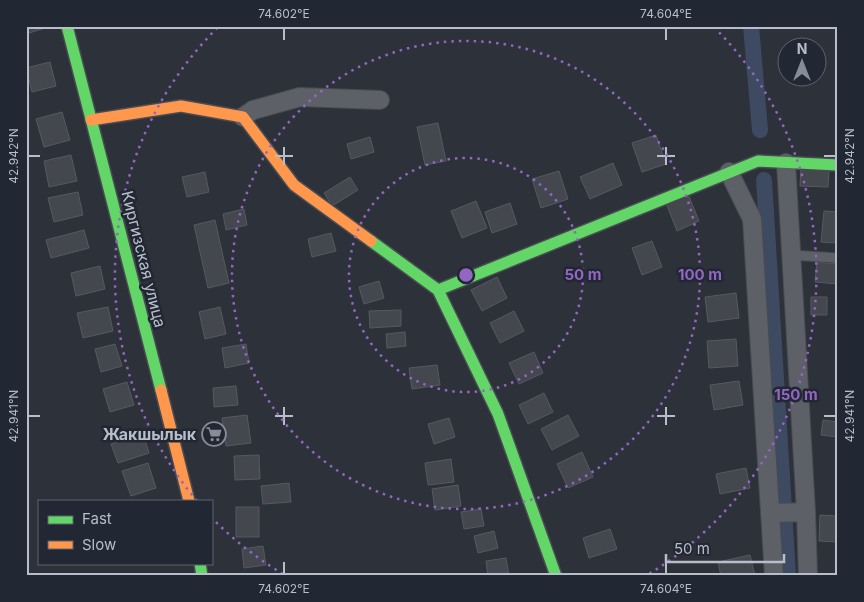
<svg xmlns="http://www.w3.org/2000/svg" width="864" height="602" font-family="Inter,sans-serif">
	<rect width="100%" height="100%" fill="#2d3139"/>
	<g fill="none" stroke-linecap="round" stroke-linejoin="round">
		<path stroke="#3e4a61" stroke-width="16" d="M751,26L760,130
			M764,180L788,576"/>
	</g>
	<path fill="#44474e" stroke="#555961" d="M26,26H44L45,28L26,34Z
		M50,62L56,86L32,92L26,68Z
		M62,112L70,140L44,147L36,119Z
		M438,123L446,161L425,165L417,127Z
		M656,135L666,164L642,172L632,143Z
		M370,137L374,152L351,159L347,144Z
		M71,155L77,181L49,187L44,161Z
		M613,163L622,185L590,199L580,177Z
		M801,167L829,169L828,187L800,186Z
		M559,171L568,199L541,208L532,179Z
		M205,172L209,192L187,197L182,177Z
		M350,177L358,190L332,206L324,193Z
		M78,192L83,215L54,222L48,198Z
		M688,194L699,221L677,231L666,203Z
		M476,201L487,228L462,238L451,211Z
		M510,203L517,224L492,233L485,212Z
		M244,209L247,225L226,230L223,214Z
		M824,211L838,212V243L821,242Z
		M215,220L229,283L208,288L194,225Z
		M84,230L89,248L51,258L46,240Z
		M331,233L336,251L312,257L308,239Z
		M652,241L662,267L642,275L632,248Z
		M817,262L838,264V284L815,282Z
		M100,266L105,289L76,296L71,273Z
		M497,277L507,298L482,311L471,290Z
		M379,281L384,298L364,304L359,287Z
		M736,293L739,318L708,322L705,297Z
		M811,297H827V315H811Z
		M108,307L113,331L83,338L77,313Z
		M220,307L226,334L205,339L199,312Z
		M401,310V326L370,328L369,311Z
		M514,311L524,331L500,343L490,323Z
		M405,332L406,346L387,348L386,334Z
		M736,339L738,366L709,368L707,341Z
		M115,344L122,366L101,372L95,349Z
		M246,344L249,363L225,368L222,348Z
		M534,352L543,373L519,384L509,363Z
		M437,365L440,385L412,389L409,368Z
		M739,381L743,405L714,410L710,385Z
		M127,382L134,405L110,412L103,389Z
		M236,386L238,405L214,407L213,388Z
		M544,393L553,412L528,424L519,405Z
		M247,415L251,443L226,446L222,418Z
		M568,415L579,436L552,450L541,429Z
		M449,418L455,437L434,444L428,424Z
		M823,420L838,422V437L821,435Z
		M143,434L149,453L118,463L111,444Z
		M582,452L593,477L568,488L557,464Z
		M259,455L260,479L235,480L234,456Z
		M451,459L454,482L428,485L425,463Z
		M148,463L156,488L131,496L122,471Z
		M746,468L750,488L720,494L716,474Z
		M289,483L291,502L263,504L261,486Z
		M458,485L461,506L435,510L432,489Z
		M236,507H259V537H236Z
		M481,509L484,526L464,529L461,512Z
		M820,515L838,516V542L819,541Z
		M610,529L617,549L589,558L583,538Z
		M494,531L498,548L478,553L474,536Z
		M263,546L266,565L244,568L242,549Z
		M750,555L755,576H721L718,562Z
		M506,558L509,576H488L486,561Z"/>
	<g fill="none" stroke-linecap="round" stroke-linejoin="round">
		<g stroke="#494c52" stroke-width="11">
			<path id="lane" d="M791,255L838,258"/>
		</g>
		<g stroke="#494c52" stroke-width="20">
			<path id="street" d="M243,117L253,110L300,97L380,100
				M786,163L806,512L808,576
				M729,172L752,219L774,576
				M770,513L806,512"/>
		</g>
		<g stroke="#494c52" stroke-width="14">
			<path id="fast" d="M67,26L161,390
				M371,241L438,290L498,414L556,576
				M438,290L758,161L838,165
				M200,563L202,576"/>
		</g>
		<g stroke="#494c52" stroke-width="14">
			<path id="slow" d="M91,120L181,106L243,117L294,185L371,241
				M161,390L189,501"/>
		</g>
		<use href="#lane" stroke="#5d6067" stroke-width="9"/>
		<use href="#street" stroke="#5d6067" stroke-width="18"/>
		<use href="#fast" stroke="#63d668" stroke-width="11"/>
		<use href="#slow" stroke="#ff974d" stroke-width="11"/>
	</g>
	<path fill="none" stroke="#b8bec9" stroke-width="2" d="M284,28V40M666,28V40M284,147V165M666,147V165M28,156H40M275,156H293M657,156H675M824,156H836M284,407V425M666,407V425M28,416H40M275,416H293M657,416H675M824,416H836M284,562V574M666,562V574"/>
	<g fill="none" stroke="#9366c3" stroke-width="2.5" stroke-dasharray="2.5 5">
		<circle cx="466" cy="275" r="117"/>
		<circle cx="466" cy="275" r="234"/>
		<path d="M283 574A351 351 0 0 1 211 517M197 501A351 351 0 0 1 218 27M714 27A351 351 0 0 1 649 574"/>
	</g>
	<defs>
		<g id="supermarket-ring" transform="scale(1.25)"><circle r="9.5" fill="#212733" stroke="#878d97" stroke-width="1.5"/><path d="M-6-5.5h2.5l.6 2H6L4.5 2H-2.5L-4.4-4H-6ZM-1.5 3.2a1.3 1.3 0 1 0 .1 0ZM3 3.2a1.3 1.3 0 1 0 .1 0Z" fill="#878d97"/></g>
	</defs>
	<g fill-rule="evenodd">
		<use href="#supermarket-ring" x="214" y="434"/>
	</g>
	<g text-anchor="middle" dominant-baseline="central" stroke-width="5" stroke-linejoin="round" paint-order="stroke">
		<g font-size="16" fill="#b8bec9" stroke="#212733">
			<text transform="translate(144 259) rotate(76)">Киргизская улица</text>
		</g>
		<g font-size="16" font-weight="bold" fill="#b8bec9" stroke="#212733" text-anchor="end">
			<text x="196" y="434">Жакшылык</text>
		</g>
	</g>
	<circle cx="466" cy="275" r="8" fill="#9366c3" stroke="#212733" stroke-width="2.5"/>
	<g font-size="15" text-anchor="middle" font-weight="bold" fill="#9366c3" stroke="#212733" stroke-width="5" stroke-linejoin="round" paint-order="stroke">
		<text x="583" y="280">50 m</text>
		<text x="700" y="280">100 m</text>
		<text x="796" y="400">150 m</text>
	</g>
	<rect width="864" height="602" fill="none" stroke="#212733" stroke-width="55"/>
	<rect x="38" y="500" width="175" height="65" fill="#212733" stroke="#5d636f"/>
	<rect x="48" y="516" width="25" height="8" fill="#63d668" stroke="#5d636f"/>
	<text x="82" y="524" font-size="15" fill="#b8bec9">Fast</text>
	<rect x="48" y="541" width="25" height="8" fill="#ff974d" stroke="#5d636f"/>
	<text x="82" y="550" font-size="15" fill="#b8bec9">Slow</text>
	<g transform="translate(802 62)"><circle r="24" fill="#212733" stroke="#5d636f"/>
	<path d="M0-4L9 19L0 12L-9 19Z" fill="#878d97"/>
	<text y="-8" font-size="14" font-weight="bold" text-anchor="middle" fill="#b8bec9">N</text>
	</g>
	<path d="M666 554v8h118v-8" fill="none" stroke="#b8bec9" stroke-width="2.5"/>
	<text x="674" y="554" font-size="15" fill="#b8bec9" stroke="#212733" stroke-width="4" paint-order="stroke">50 m</text>
	<rect x="28" y="28" width="808" height="546" fill="none" stroke="#b8bec9" stroke-width="2"/>
	<g font-size="12" text-anchor="middle" fill="#b8bec9">
		<text x="284" y="18">74.602°E</text>
		<text x="666" y="18">74.604°E</text>
		<text transform="translate(14 156) rotate(-90)" y="4">42.942°N</text>
		<text transform="translate(850 156) rotate(-90)" y="4">42.942°N</text>
		<text transform="translate(14 416) rotate(-90)" y="4">42.941°N</text>
		<text transform="translate(850 416) rotate(-90)" y="4">42.941°N</text>
		<text x="284" y="593">74.602°E</text>
		<text x="666" y="593">74.604°E</text>
	</g>
</svg>
